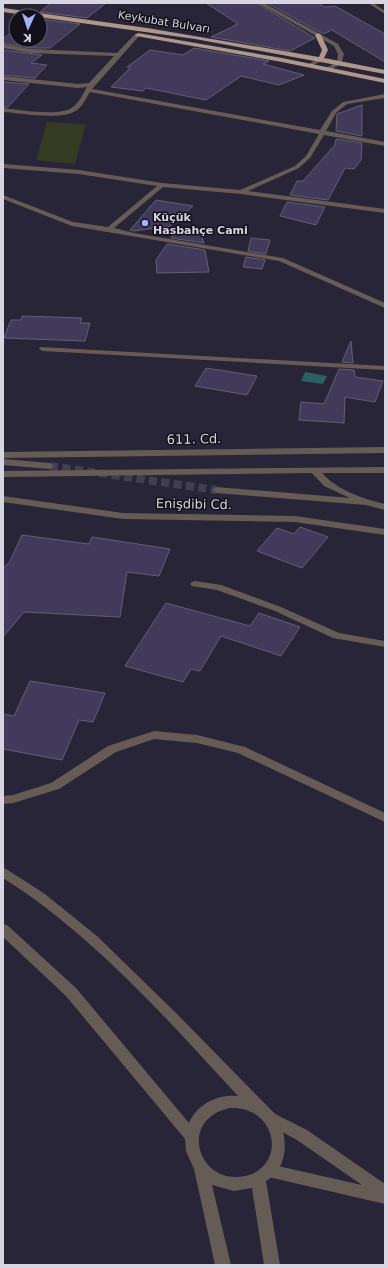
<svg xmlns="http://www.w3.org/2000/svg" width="388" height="1268" font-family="'DejaVu Sans',sans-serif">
	<rect width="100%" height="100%" fill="#292539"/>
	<path fill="#343b22" d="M47,122L86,124L75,164L36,160Z"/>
	<path fill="#2c6065" d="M305,372L327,376L323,384L301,381Z"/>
	<path fill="#413a5b" stroke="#635e75" d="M51,3H106L87,18L40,12Z
		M206,3H257L315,38L290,51L211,37L238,24Z
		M267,3H318L325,7L335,6L385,34V62L332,30L323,34Z
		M40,19L80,24L50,48H31L3,43V39L16,29V40H40Z
		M194,48L269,61L263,64L304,75L279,85L241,76L206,100L146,88L143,91L111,87L131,67H127L150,50L183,55Z
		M3,50L42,55L31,63L47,65L35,78L3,75Z
		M3,82L29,84L8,107H3Z
		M362,105V136L336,131L337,114Z
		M336,139L362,143L361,160L354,169L345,168L328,200L290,195L297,181H303L335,145Z
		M156,200L193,206L170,226L134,231L130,230Z
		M287,202L325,207L316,225L280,216Z
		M178,228L206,231L202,237L204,243L171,238Z
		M251,238L270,240L266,254L248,251Z
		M167,244L205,250L209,272L157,273L156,260Z
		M246,257L265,260L262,269L243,267Z
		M22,316L82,318L80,323H90L85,341L4,338L11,320H21Z
		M351,341L353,363L342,362Z
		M206,368L257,376L247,395L195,386Z
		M339,369L354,370L355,377L383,381L375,402L345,397L344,423L299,420L301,402L324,404Z
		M300,527L328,537L302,568L257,551L277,528L294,534Z
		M22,535L89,544L92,537L170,549L159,576L127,572L120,617L24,612L3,637V568L9,563Z
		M166,603L250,626L259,613L300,627L281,656L221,636L200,671L191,669L183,682L125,666Z
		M30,681L105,693L93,722L79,720L62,760L3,749V714L14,716Z"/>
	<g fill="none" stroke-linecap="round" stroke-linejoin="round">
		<path stroke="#433f52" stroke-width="8" stroke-dasharray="8 4.5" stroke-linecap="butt" d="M50,466L216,490"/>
		<path fill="#665c56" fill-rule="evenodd" d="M258,3H264L338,44L344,54L341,64L330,70H326V68L337,62L338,54L334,46Z
			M368,3H373L385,11V14Z
			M135,34L140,35L92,89L320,130L332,111L343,102L385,94V98L347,104L336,113L326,131L385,142V146L324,135L310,158L299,168L248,191L385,209V213L241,194L163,187L114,228L134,233L283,258L385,303V308L279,261L72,226L3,199V195L73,222L108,227L157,186L79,174L3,168V164L79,170L162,183L240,190L295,166L306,156L319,134L90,92C86,98 83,106 77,110C63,121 21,113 3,112V108C19,110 61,117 73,107C80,102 83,93 87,87L78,88L3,80V76L78,84L89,83L114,56L31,53L3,48V44L31,49L117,53Z
			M321,57L324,59L323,60L312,66L307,65Z
			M40,347L385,366V370L43,351L39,349Z
			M385,447V453L3,458V452Z
			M3,459L50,463L54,466L50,469L3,465Z
			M385,467V473H322C337,490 363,499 385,504V510L366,505L216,493L212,490L216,487L350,498L324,486L312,473L3,477V471Z
			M3,496L123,513L295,516L385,529V535L295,522L123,519L3,502Z
			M195,581L221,585L281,607L339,633L385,641V647L333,638L275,611L217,590L192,586L190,584L192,582Z
			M154,731L197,735L245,747L385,813V822L238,753L197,743L154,739L116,752L59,789L13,803L3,804V796L13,795L51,783L108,746Z
			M271,1112L307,1130L385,1184V1204L264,1176L262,1171L264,1166L269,1164L362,1185L297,1140L266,1123L264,1118L266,1113Z"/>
		<path fill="#665c56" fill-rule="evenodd" d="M3,867L45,894L98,937L177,1014L276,1115C289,1136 289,1168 266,1181L280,1265H264L252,1188L234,1191L212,1185L231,1265H215L194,1169L186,1151L185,1139L66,996L3,937V924L7,925L76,988L189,1123C197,1104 218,1094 238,1096C167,1019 92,934 3,878ZM230,1108C278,1106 287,1167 245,1176C198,1186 177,1119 230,1108Z"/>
		<path fill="#af988a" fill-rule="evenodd" d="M3,8L147,28L319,57L322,50L315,35L318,33L321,35L328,50L324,58L385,70V74L195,39L3,12Z
			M138,33L282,58L385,79V83L282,62L136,36L135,35Z"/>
	</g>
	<circle fill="#a5b1fc" stroke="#121019" stroke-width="1.5" cx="145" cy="223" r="4"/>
	<g text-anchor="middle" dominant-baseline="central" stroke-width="3" stroke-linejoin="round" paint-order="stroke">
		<g font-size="11" fill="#d7d5e2" stroke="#121019">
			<text transform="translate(164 22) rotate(9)">Keykubat Bulvarı</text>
		</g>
		<g font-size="11" font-weight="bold" fill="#d7d5e2" stroke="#121019" text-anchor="start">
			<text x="153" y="217">Küçük<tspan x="153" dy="13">Hasbahçe Cami</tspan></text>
		</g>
		<g font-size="13" fill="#d7d5e2" stroke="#121019">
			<text transform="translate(194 439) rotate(-1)">611. Cd.</text>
			<text transform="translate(194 504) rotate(1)">Enişdibi Cd.</text>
		</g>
	</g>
	<rect width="388" height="1268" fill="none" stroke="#d7d5e2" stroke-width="8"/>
	<g transform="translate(28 28) rotate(183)"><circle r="19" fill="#121019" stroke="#615f69"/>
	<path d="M0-3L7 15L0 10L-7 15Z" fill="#a5b1fc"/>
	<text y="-6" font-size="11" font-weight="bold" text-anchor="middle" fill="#d7d5e2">K</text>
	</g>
</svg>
